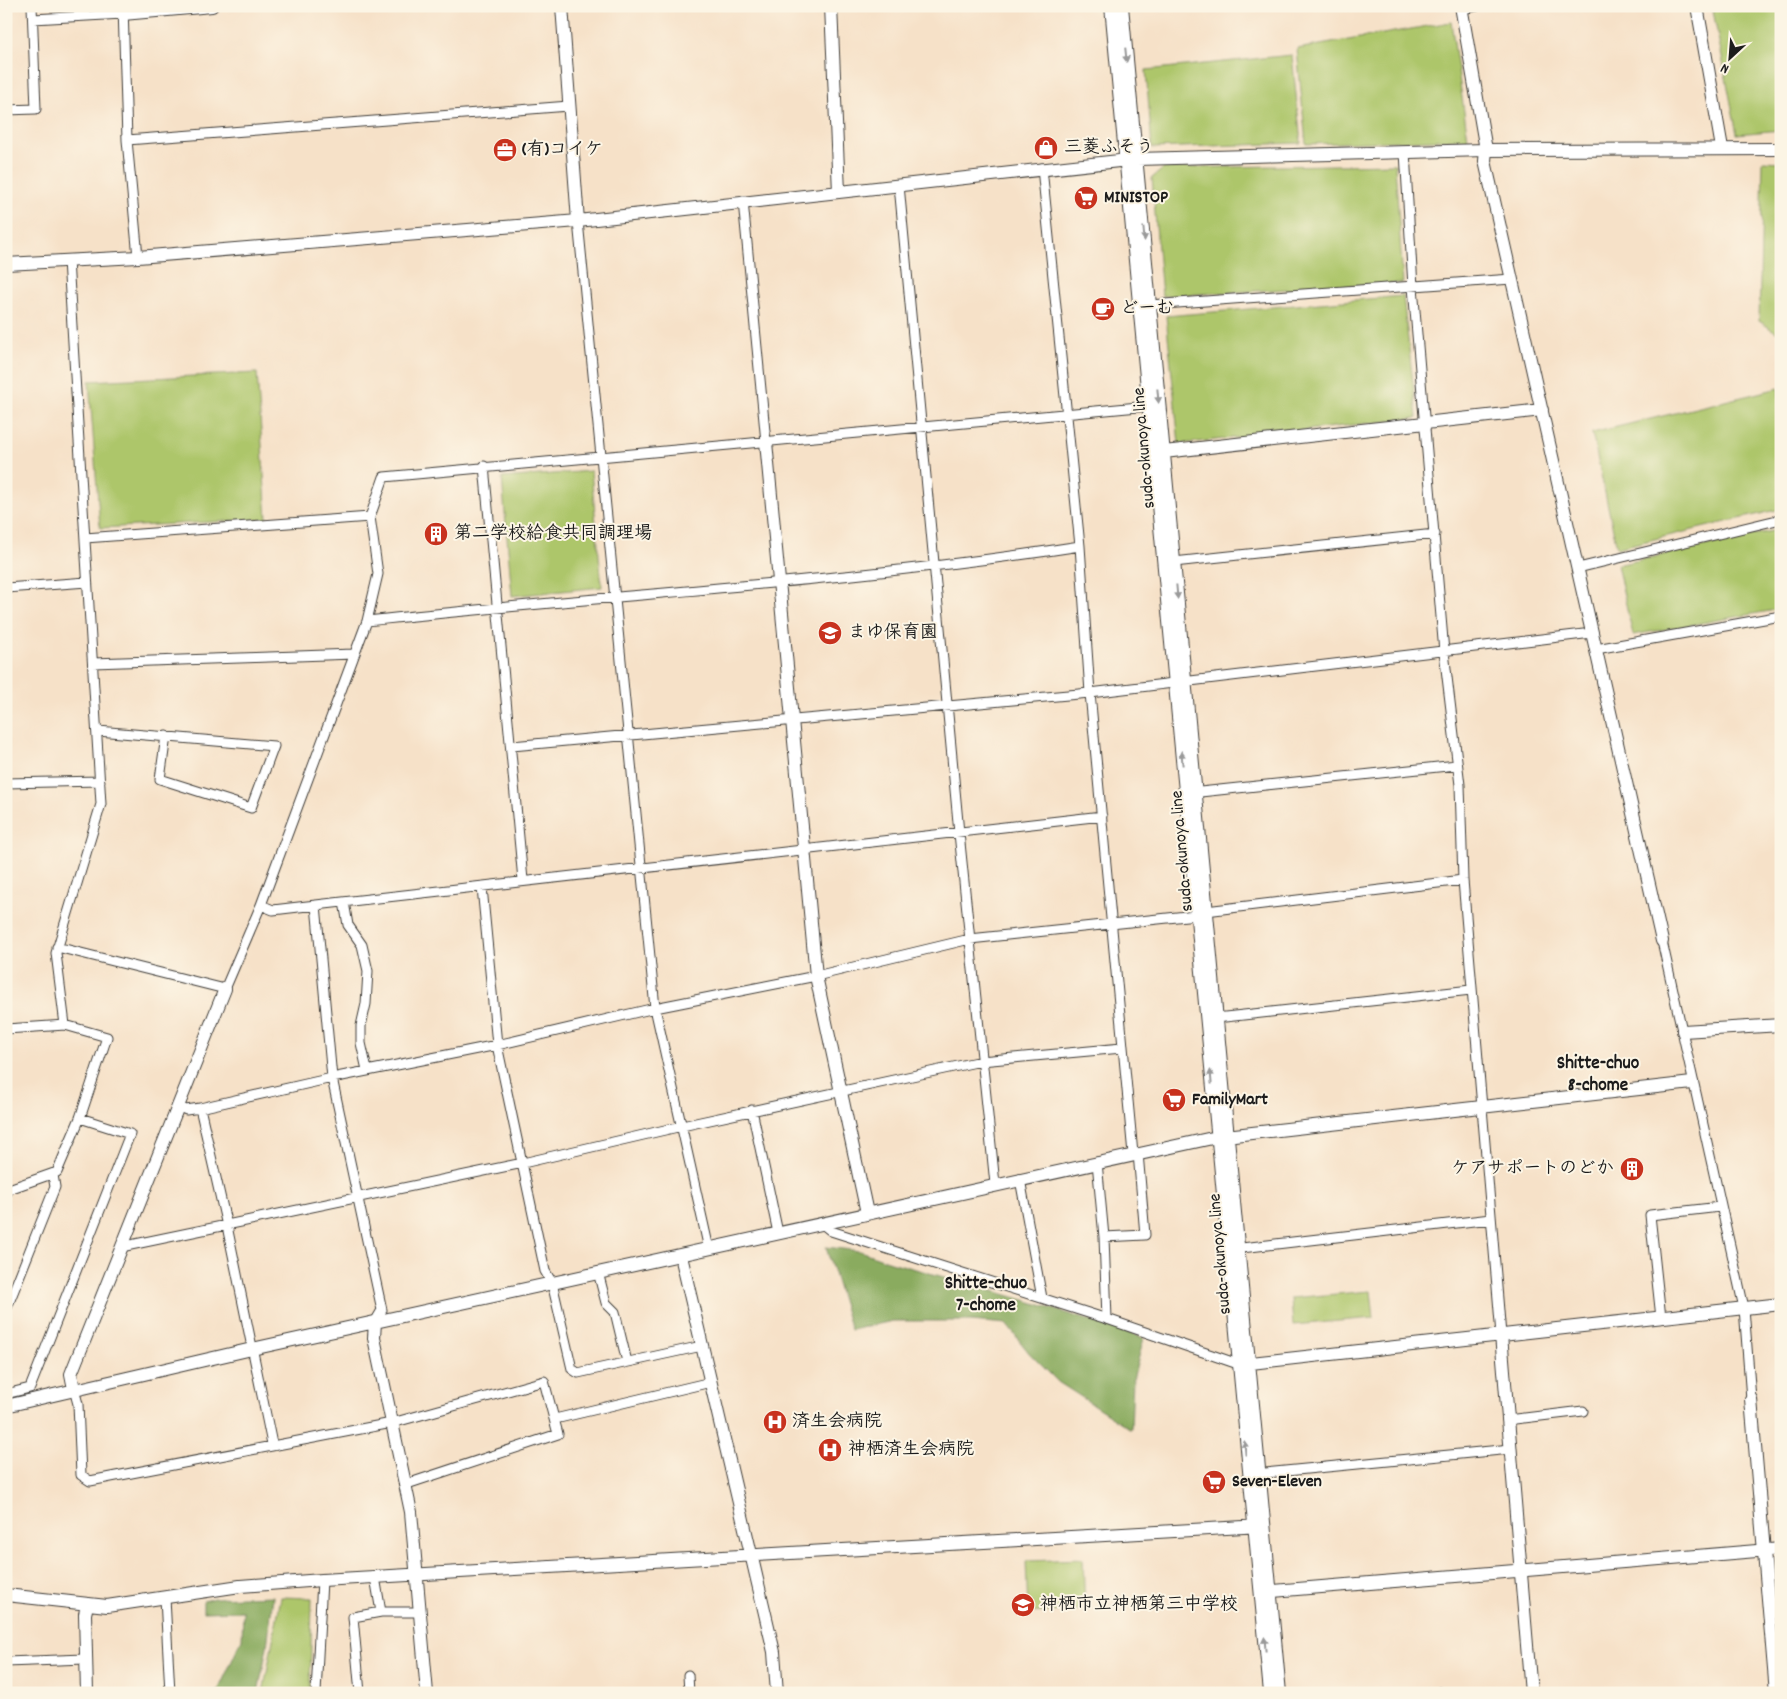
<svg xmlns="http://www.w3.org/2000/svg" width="1787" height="1699" font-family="Dekko,'Klee One',sans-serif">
	<rect width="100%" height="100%" fill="#fcf5e5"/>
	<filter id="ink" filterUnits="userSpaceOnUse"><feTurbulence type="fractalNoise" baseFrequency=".02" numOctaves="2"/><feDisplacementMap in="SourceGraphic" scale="10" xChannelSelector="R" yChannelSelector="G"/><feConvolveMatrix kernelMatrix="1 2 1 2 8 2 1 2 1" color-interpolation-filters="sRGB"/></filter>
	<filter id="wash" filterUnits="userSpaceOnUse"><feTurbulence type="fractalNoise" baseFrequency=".0096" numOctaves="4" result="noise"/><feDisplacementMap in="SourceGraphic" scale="20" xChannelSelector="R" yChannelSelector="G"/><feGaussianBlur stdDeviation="1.12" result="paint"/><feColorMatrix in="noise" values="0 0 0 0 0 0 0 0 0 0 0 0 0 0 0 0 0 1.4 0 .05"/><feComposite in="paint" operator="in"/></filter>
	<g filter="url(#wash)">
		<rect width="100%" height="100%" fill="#f6e1c8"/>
		<path fill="#adc66b" stroke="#647144" d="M1712,6H1781V130L1737,134Z
			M1451,22L1468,139L1306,144L1297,49Z
			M1292,55L1301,143L1152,148L1146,70Z
			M1763,161L1781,162V335L1759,321Z
			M1395,164L1403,283L1162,296L1152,178L1164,168Z
			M1403,296L1417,418L1179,444L1166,316Z
			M257,373L267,519L100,528L89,381Z
			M1779,388L1781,509L1617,548L1592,433Z
			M591,471L602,587L512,596L502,478Z
			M1781,529V609L1633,635L1617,565Z
			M1371,1291L1374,1318L1293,1325L1291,1298Z
			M1083,1559L1085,1610L1028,1613L1026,1561Z
			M281,1597L312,1598L310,1693H263Z"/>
		<path fill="#8aab5f" stroke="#53643e" d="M826,1247L860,1251L891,1262L1028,1301L1144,1338L1133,1379L1131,1429L1058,1382L1030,1354L1006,1324L971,1321H893L851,1330Z
			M273,1596L267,1647L258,1693H217L242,1639L243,1611L203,1612V1601L214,1598Z"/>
	</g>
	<g filter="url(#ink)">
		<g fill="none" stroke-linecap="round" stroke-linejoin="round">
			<g stroke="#3d3a36" stroke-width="11">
				<path id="street" d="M123,6L127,140L138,257
					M1462,9L1477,6
					M33,19L123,14
					M6,110L36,109L32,6
					M127,140L569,106
					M1405,152L1413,287L1444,652L1460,785L1463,880L1501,1335
					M1042,168L1080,546L1090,693L1133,1154
					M899,185L959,833L995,1184
					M743,201L766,442
					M578,221L655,1008L709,1249
					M1150,305L1512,279
					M484,466L523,880
					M85,538L370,517
					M1174,562L1435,534
					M1578,568L1781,519
					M6,588L87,582
					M367,621C604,595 844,583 1080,546
					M1596,649L1781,616
					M6,659V682
					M93,663L354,654
					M98,731L274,746L251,808L160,779L166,736
					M512,746L1090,693L1592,633
					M6,783L100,781
					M1191,793L1457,765
					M482,887L497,1045L545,1271L552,1283L572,1369L578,1373L702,1346
					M344,902L348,925L362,945L368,971L366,1004L361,1026V1043L367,1070
					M261,905L273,910L316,905L1102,816
					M316,905L332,1078L382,1310L375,1322
					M1662,941L1744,1308L1751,1399
					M57,947L225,989L261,905L367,621L378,574L370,517L384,477L1149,406
					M1216,1018L1471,990
					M6,1029L65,1025
					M177,1106L186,1110L200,1108L332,1078L497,1045L655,1008L816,976L970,939L1196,915L1206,911L1463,880
					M200,1108L227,1226L272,1444
					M752,1110L778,1233
					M1097,1162L1104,1237L1107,1319
					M1020,1179L1042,1298
					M6,1194L9,1189L57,1172L80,1118L107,1037L65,1025L56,953L101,804L68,260
					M821,1223L831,1231L1107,1319L1238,1364
					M1104,1237L1145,1235L1138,1153
					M121,1247L523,1163L682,1126L981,1061L1122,1048
					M1233,1249L1491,1219
					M598,1272L606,1303L615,1312L627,1362
					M6,1310L55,1187L53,1175
					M1661,1318L1650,1215L1720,1207
					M74,1389L78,1404L81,1475L90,1481L392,1423L544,1381L558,1434L404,1485
					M6,1394L30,1388L130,1134L80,1118
					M555,1419L711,1382
					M1507,1420L1583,1411
					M1255,1474L1511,1449
					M375,1577L381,1612
					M165,1598L170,1693
					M6,1662L85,1659
					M688,1675L689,1693
					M1439,1692V1693
					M316,1693L322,1580
					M360,1693L353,1617L381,1612H420"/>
			</g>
			<g stroke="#3d3a36" stroke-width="14">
				<path id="secondary" d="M562,6L578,221
					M831,6L839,192
					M1111,6L1270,1693
					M1122,6L1280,1693
					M1461,6L1486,150L1485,161L1662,941
					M1697,6L1722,148
					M123,14L212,6
					M6,264L138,257L578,221L1137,159L1486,150L1781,149
					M766,442L816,976L867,1213
					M1155,453L1542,410
					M1683,1031L1781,1025
					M681,1256L774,1652L777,1693
					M375,1322L374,1338L411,1512L427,1693
					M1501,1335L1531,1693
					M1242,1364L1781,1304
					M74,1389L71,1374L225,989
					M1751,1399L1776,1693
					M6,1406L252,1349L1217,1137L1692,1083
					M1262,1592L1781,1549
					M6,1595L107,1606L240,1586L322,1580L1261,1526
					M87,1693L85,1614L87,1605"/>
			</g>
			<use href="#street" stroke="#fff" stroke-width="9"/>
			<use href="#secondary" stroke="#fff" stroke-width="12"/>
		</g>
		<defs><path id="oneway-solid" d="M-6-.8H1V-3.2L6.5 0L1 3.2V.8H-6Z" transform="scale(1.25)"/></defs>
		<g fill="#999">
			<use href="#oneway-solid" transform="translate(1126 55) rotate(84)"/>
			<use href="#oneway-solid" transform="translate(1144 234) rotate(85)"/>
			<use href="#oneway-solid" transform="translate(1158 396) rotate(85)"/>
			<use href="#oneway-solid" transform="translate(1177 592) rotate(85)"/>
			<use href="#oneway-solid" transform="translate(1182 758) rotate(-95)"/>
			<use href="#oneway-solid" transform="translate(1211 1077) rotate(-95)"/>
			<use href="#oneway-solid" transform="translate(1245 1448) rotate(-95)"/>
			<use href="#oneway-solid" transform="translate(1265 1644) rotate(-95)"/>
		</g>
	</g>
	<defs>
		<g id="shop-disc" transform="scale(1.25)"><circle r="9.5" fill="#c8321e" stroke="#fcf5e5"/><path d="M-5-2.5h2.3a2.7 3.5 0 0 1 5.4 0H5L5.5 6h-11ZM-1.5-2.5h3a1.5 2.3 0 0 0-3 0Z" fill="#fff"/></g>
		<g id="office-disc" transform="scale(1.25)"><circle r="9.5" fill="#c8321e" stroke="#fcf5e5"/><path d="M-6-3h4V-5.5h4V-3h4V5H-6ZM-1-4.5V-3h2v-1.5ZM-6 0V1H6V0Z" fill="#fff"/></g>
		<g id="supermarket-disc" transform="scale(1.25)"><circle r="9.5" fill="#c8321e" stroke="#fcf5e5"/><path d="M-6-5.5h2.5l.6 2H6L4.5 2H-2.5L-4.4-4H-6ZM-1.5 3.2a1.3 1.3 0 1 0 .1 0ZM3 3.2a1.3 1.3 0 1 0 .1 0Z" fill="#fff"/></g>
		<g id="cafe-disc" transform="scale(1.25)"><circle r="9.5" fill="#c8321e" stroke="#fcf5e5"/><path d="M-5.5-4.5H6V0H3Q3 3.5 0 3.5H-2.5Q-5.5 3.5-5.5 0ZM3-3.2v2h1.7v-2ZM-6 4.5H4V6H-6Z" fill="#fff"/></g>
		<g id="building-disc" transform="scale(1.25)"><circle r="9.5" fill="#c8321e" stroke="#fcf5e5"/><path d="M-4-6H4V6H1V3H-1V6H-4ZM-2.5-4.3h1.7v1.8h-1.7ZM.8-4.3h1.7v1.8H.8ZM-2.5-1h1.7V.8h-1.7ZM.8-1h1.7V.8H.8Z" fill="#fff"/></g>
		<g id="school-disc" transform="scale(1.25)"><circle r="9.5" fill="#c8321e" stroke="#fcf5e5"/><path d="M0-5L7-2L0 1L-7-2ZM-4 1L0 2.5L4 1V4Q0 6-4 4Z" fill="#fff"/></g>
		<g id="hospital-disc" transform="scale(1.25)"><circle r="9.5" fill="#c8321e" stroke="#fcf5e5"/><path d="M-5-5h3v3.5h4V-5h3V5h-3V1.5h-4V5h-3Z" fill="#fff"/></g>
	</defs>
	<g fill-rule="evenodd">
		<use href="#shop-disc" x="1046" y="148"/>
		<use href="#office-disc" x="505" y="150"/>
		<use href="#supermarket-disc" x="1086" y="198"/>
		<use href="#cafe-disc" x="1103" y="309"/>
		<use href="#building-disc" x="436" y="534"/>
		<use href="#school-disc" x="830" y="633"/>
		<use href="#supermarket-disc" x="1174" y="1100"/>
		<use href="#building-disc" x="1632" y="1169"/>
		<use href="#hospital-disc" x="775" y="1422"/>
		<use href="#hospital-disc" x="830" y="1450"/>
		<use href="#supermarket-disc" x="1214" y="1482"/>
		<use href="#school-disc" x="1023" y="1605"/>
	</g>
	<g text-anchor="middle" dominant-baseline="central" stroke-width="4" stroke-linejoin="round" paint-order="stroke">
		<g font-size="18" font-weight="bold" fill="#1c1c1c" stroke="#fcf5e5" text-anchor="start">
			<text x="1064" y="148">三菱ふそう</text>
			<text x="522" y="150">(有)コイケ</text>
			<text x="1104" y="198">MINISTOP</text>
			<text x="1120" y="309">どーむ</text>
			<text x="454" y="534">第二学校給食共同調理場</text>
			<text x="848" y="633">まゆ保育園</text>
			<text x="1192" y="1100">FamilyMart</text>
			<text x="1614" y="1169" text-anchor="end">ケアサポートのどか</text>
			<text x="792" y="1422">済生会病院</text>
			<text x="848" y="1450">神栖済生会病院</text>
			<text x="1232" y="1482">Seven-Eleven</text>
			<text x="1040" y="1605">神栖市立神栖第三中学校</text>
		</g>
		<g font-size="18" fill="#1c1c1c" stroke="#fcf5e5">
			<text transform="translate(1145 448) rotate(-95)">suda-okunoya line</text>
			<text transform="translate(1183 851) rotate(-95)">suda-okunoya line</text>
			<text transform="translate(1221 1254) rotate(-95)">suda-okunoya line</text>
		</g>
		<g font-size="19" font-weight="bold" fill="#1c1c1c" stroke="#fcf5e5">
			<text x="1598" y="1064">Shitte-chuo<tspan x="1598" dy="22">8-chome</tspan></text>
			<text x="986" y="1284">Shitte-chuo<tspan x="986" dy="22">7-chome</tspan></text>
		</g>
	</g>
	<rect width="1787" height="1699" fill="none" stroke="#fcf5e5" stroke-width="25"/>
	<g transform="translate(1730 58) rotate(206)" stroke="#fcf5e5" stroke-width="4" paint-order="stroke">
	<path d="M0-4L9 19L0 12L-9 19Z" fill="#1c1c1c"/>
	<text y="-8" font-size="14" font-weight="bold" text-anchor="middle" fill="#1c1c1c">N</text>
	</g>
</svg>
